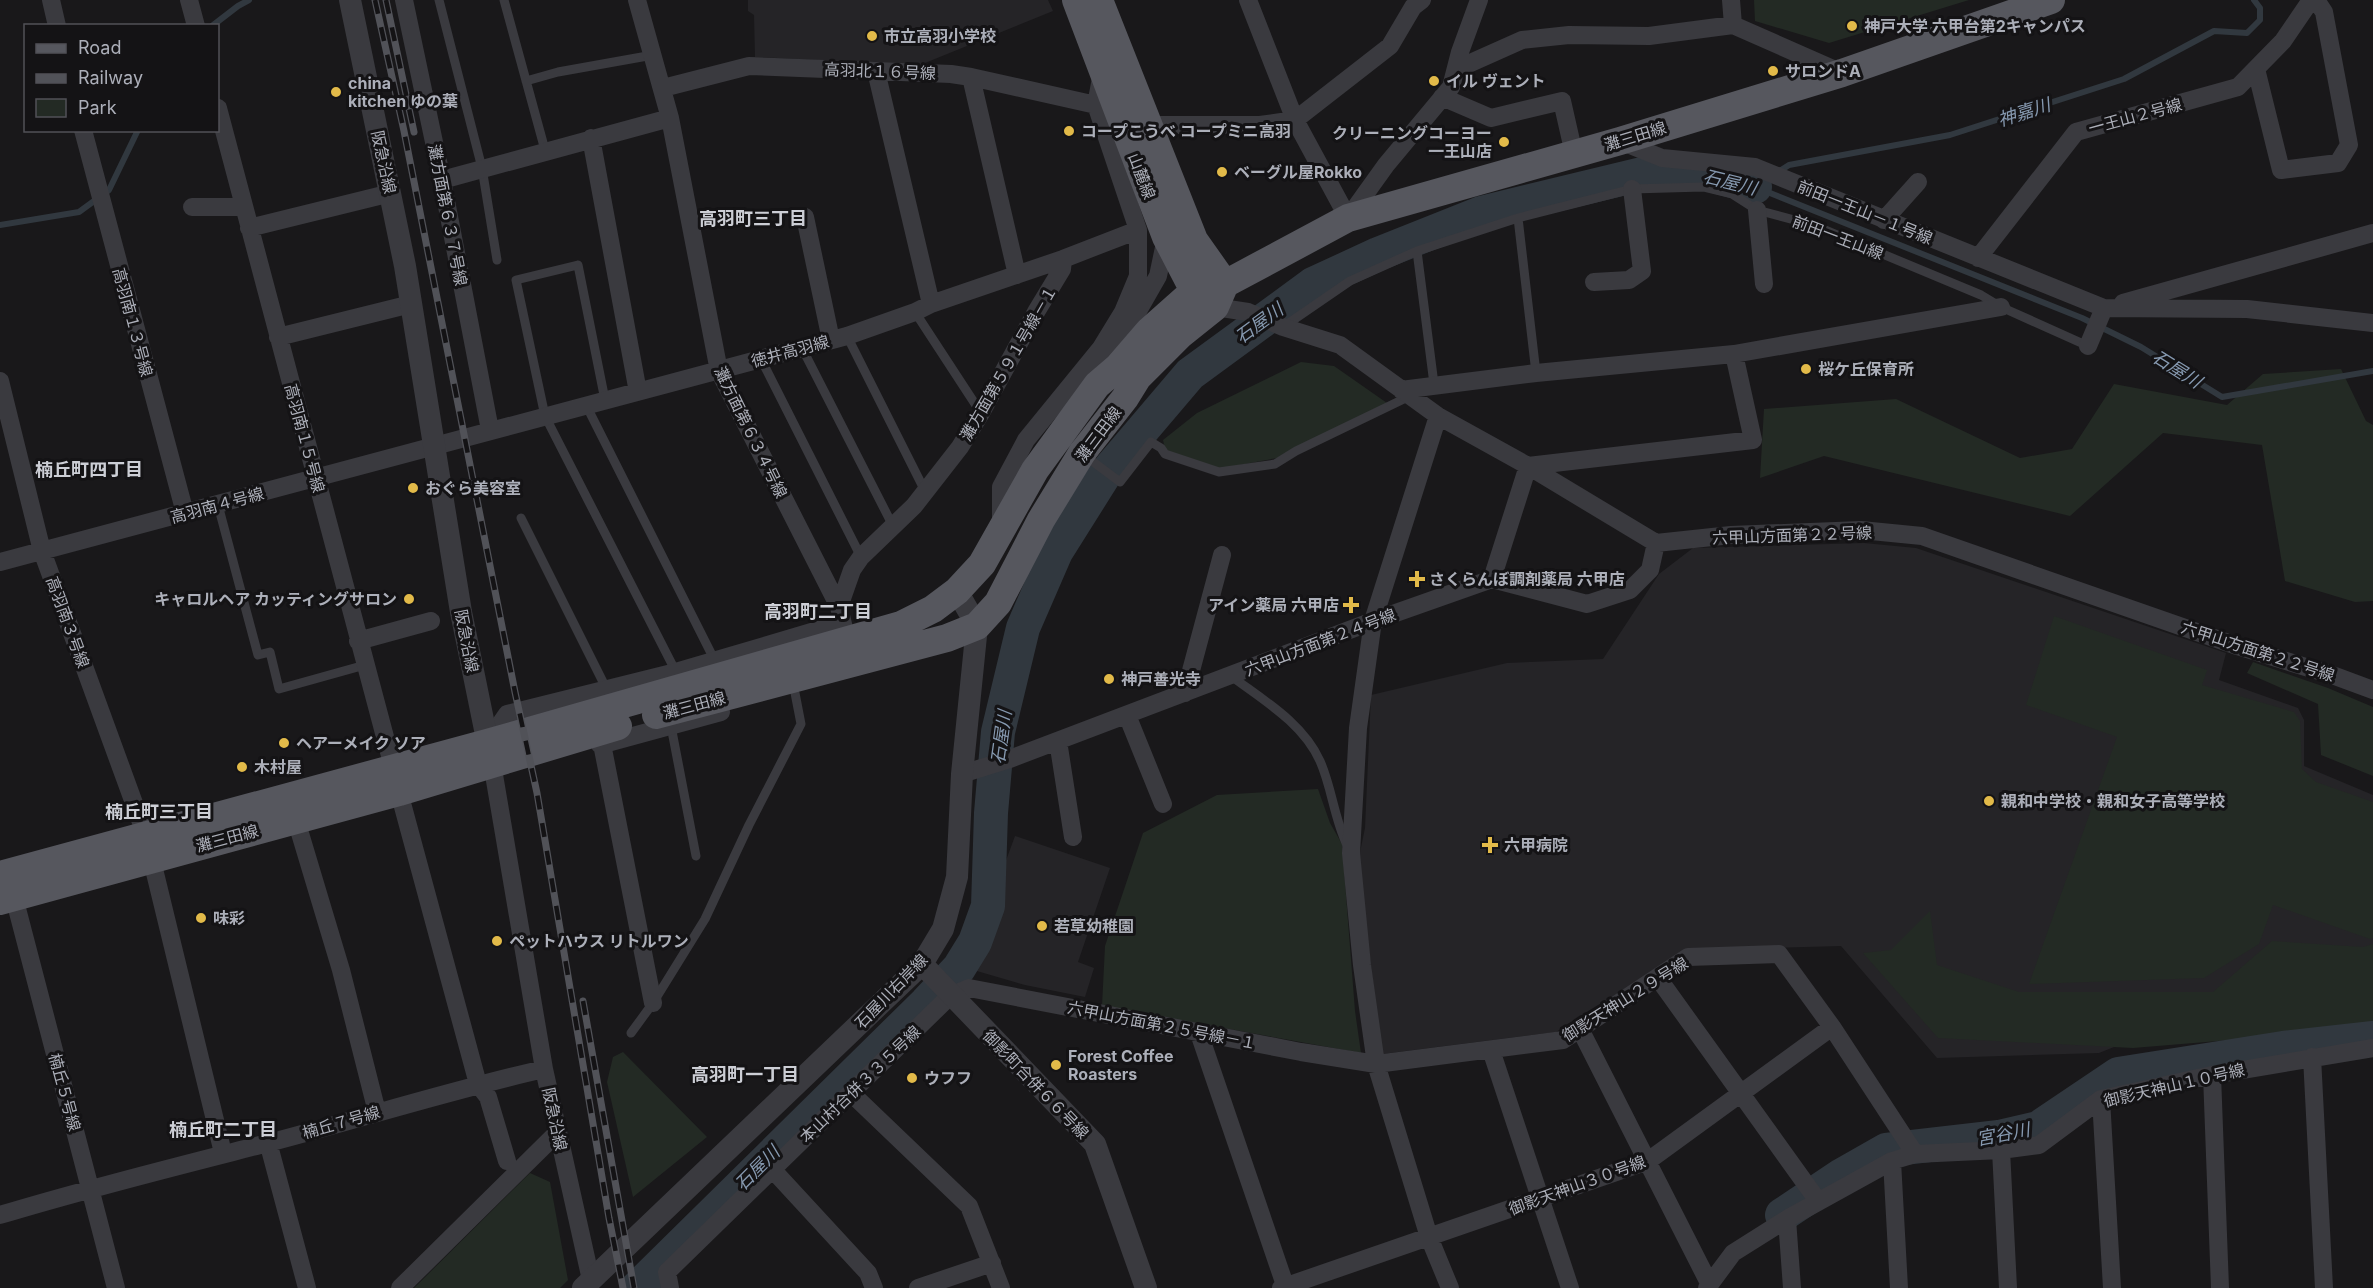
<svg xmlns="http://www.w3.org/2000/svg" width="2373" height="1288" font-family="Inter,'Noto Sans JP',sans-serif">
	<rect width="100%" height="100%" fill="#19181a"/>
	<path fill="#252427" d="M748,0H1048L1053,11L920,65L755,57L754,15L748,11Z
		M1864,543L1916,548L2226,653L2219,680L2298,708L2304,720V766L2373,795V971L2154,1031L2099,1053L1937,1058L1841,946L1687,950L1556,1032L1382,1054L1358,862L1365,828L1371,695L1507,663L1603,659L1659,574L1693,548Z
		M1015,836L1110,868L1078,962L1094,968L1085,997L1025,985L970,969L990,937L997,914L1001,867L1004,866Z"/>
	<path fill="#232a24" d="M1754,0H1969L1829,43L1755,21Z
		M1301,362L1334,366L1387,403L1277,458L1218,469L1166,453L1163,440L1197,413Z
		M2341,369L2366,421L2373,425V601L2355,602L2285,581L2262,445L2163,433L2070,516L1824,456L1760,478L1764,409L1896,399L2020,458L2072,449L2114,384L2227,405L2263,374Z
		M2054,616L2207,670L2202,685L2294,712L2300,721L2302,769L2316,782L2373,802V938L2370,939L2273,905L2259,944L2204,978L2029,984L2117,737L2026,705Z
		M2253,662L2328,688L2373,707V776L2321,755L2318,704L2247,673Z
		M1318,789L1330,823L1342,844L1355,1011L1361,1053L1102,1006L1105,946L1143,833L1217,795Z
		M1930,911L1937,965L2019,992H2213L2272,941L2363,947L2373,944V1030L2314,1033L2133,1048L1938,1038L1863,953L1891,950Z
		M623,1052L707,1137L633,1197L607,1082L613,1057Z
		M530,1173L550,1182L568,1280L560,1288H414Z"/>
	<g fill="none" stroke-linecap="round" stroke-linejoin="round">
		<path stroke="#31383f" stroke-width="6" d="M212,26L238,6L249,0
			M1755,187L2082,318L2141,347L2222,397L2373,371
			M1755,187L1789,165L1950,135L2124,79L2214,31L2247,33L2260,20V8L2254,0
			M0,225L79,212L109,190L138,130"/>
		<path stroke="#31383f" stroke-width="34" d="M1782,1215L1842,1175L1886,1150L1999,1137L2038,1128L2118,1074L2283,1048L2373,1038
			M637,1288L926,1003L959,968L975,942L988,906L991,813L998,732L1023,628L1056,552L1105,474L1190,374L1313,284L1378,254L1481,213L1646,173L1707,174L1755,187"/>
		<path stroke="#3a3a3f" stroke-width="9" d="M439,0L482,168L497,260
			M504,0L545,150
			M526,81L558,72L653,55
			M1518,218L1536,373
			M1417,251L1434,384
			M915,312L981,413
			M1283,327L1350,281L1417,251L1518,218L1632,189L1703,187L1732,194L1757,210L1813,225L1981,295L2001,307L2088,346
			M847,336L925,491
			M802,348L893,526
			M761,359L861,557
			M605,400L578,265L516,280L545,416L676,672
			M586,405L715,661
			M1084,455L1120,482L1151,442L1161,448L1165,454L1219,472L1275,464L1296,451L1410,396
			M218,505L258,655L270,652L279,689L365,665
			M521,518L607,690
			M1231,676C1263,700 1303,723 1320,761C1332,788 1334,818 1347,845
			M671,726L696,856
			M631,1033L653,1003L705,919L749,825L801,724L795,693"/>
		<path stroke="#3a3a3f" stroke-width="18" d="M51,0L57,26
			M189,0L196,26
			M404,0L442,180L490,430
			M637,0L670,118L719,371L839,607
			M1248,0L1295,120L1348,218L1386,165L1451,87L1460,52L1479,0
			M1731,0L1733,25
			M1457,69L1522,40L1569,35L1649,36L1733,25L1842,73
			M2256,69L2281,170L2338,163L2349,145L2324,12L2316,0
			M876,71L931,304
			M971,77L1017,275
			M663,88L749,66L951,74L971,77L1096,105
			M1442,97L1491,118L1562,101L1574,154
			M218,108L393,767
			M1148,125H1260L1295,120L1390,46L1413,7L1422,0
			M83,130L185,513
			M591,138L638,392
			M1620,141L1662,158L1755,167L2104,308L2247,309L2373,323
			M442,180L670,118
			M192,207H244
			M1757,210L1764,284
			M805,217L831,340
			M1884,220L1918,182
			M249,228L391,193
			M1978,258L2076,132L2238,87L2283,41L2311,0
			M1594,282L1629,280L1642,271L1632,189
			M2123,303L2373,233
			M1215,307L1248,312L1283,327L1340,345L1438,416L1528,466L1656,543L1731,535L1861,530L1922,536L2237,646L2335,676L2373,690
			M278,337L411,304
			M2088,346L2104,308
			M1106,367L1158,276L1166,238
			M0,381L42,551L146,836L223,1153
			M1401,390L1536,373L1734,354L2001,307
			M1438,416L1373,621L1358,728L1351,853L1362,965L1376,1064L1429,1237L1450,1288
			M1001,524V487L1026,440L1101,348L1123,312L1138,276V230L1096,105L1102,73
			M0,562L847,336L915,312L931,304L1063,259L1138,230
			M1492,579L1528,466L1753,440L1734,354
			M358,641L431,621
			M847,641L839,607L852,570L861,557L914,506L960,447L981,413L1036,312L1062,269L1063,259
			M1185,693L1222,555
			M1127,715L1163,804
			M1058,741L1073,837
			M487,743L507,714L676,672L842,623
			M602,744L653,1003
			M600,745L721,712
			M492,763L544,1069L591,1280
			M962,774L1007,760L1373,621L1492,579L1587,604L1630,590L1650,570L1656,543
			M399,792L478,1084L488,1097L507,1161
			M296,820L341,970L377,1112
			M14,897L116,1288
			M1658,978L1818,1201
			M1580,1029L1709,1283
			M1199,1033L1286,1288
			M1491,1050L1570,1288
			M2312,1057L2324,1288
			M2212,1075L2220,1288
			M851,1093L969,1206L1001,1288
			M2101,1099L2112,1288
			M268,1142L307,1288
			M2001,1150L2008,1288
			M1892,1161L1899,1288
			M772,1169L868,1273L874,1288
			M0,1215C89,1188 178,1166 268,1143C360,1119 451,1090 544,1069
			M1787,1219L1792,1288
			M400,1288L557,1133
			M670,1288L667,1272L950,996L969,988L1301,1052L1376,1064L1563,1040L1688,957L1779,954L1832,1027L1915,1154
			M918,1288L992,1263
			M1281,1288L1648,1161L1832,1027
			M1707,1288L1733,1253L1787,1219L1892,1161L1915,1154L2001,1150L2039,1145L2101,1099L2212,1075L2373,1048"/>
		<path stroke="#3a3a3f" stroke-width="22" d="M350,0L405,266L461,612L491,759
			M922,964L1095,1144L1146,1288
			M583,1288L922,964L943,929L957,877L962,774L977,626L957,591"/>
		<path stroke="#56575e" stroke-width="28" d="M1076,0L1166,237L1194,291L1209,302
			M1099,0L1194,240L1225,284
			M656,715L947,638L977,626L998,603L1041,520L1082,453L1125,398L1138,377L1180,335L1215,307L1225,284
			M0,875L487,743L901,625L933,609L957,591L982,564L1035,470L1097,385L1118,367L1149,331L1194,291L1225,284L1348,218L1620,141L1842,73L2051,0
			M0,901L399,792L618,726"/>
		<g stroke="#515258" stroke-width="7">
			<path id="rail" d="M375,0L404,131L515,692L537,793L609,1218L623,1288
				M386,0L414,132
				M583,1001L634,1288"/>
		</g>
		<use href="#rail" stroke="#141315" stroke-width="4.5" stroke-dasharray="14" stroke-linecap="butt"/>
	</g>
	<g fill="#e2ba49" stroke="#141315" stroke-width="2">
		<circle cx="1852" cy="26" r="6"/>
		<circle cx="872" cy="36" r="6"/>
		<circle cx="1773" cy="71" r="6"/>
		<circle cx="1434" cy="81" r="6"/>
		<circle cx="336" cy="92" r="6"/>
		<circle cx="1069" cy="131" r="6"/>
		<circle cx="1504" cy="142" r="6"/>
		<circle cx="1222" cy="172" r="6"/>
		<circle cx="1806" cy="369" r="6"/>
		<circle cx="413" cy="488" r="6"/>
		<path d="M1414 570h6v6h6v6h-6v6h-6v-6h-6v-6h6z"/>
		<circle cx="409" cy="599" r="6"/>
		<path d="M1348 596h6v6h6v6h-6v6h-6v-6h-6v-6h6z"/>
		<circle cx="1109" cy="679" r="6"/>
		<circle cx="284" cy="743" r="6"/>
		<circle cx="242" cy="767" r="6"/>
		<circle cx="1989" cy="801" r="6"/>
		<path d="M1487 836h6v6h6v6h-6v6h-6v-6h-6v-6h6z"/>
		<circle cx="201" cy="918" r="6"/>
		<circle cx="1042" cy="926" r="6"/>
		<circle cx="497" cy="941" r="6"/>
		<circle cx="1056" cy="1065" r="6"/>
		<circle cx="912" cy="1078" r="6"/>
	</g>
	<g text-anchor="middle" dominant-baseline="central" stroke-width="6" stroke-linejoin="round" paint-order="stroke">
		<g font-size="16" font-weight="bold" fill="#acafb9" stroke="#141315" text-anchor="start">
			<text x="1864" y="26">神戸大学 六甲台第2キャンパス</text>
			<text x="884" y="36">市立高羽小学校</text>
			<text x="1785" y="71">サロンドA</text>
			<text x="1446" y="81">イル ヴェント</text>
			<text x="348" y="83">china<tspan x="348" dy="18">kitchen ゆの葉</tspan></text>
			<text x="1081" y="131">コープこうべ コープミニ高羽</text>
			<text x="1492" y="133" text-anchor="end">クリーニングコーヨー<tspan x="1492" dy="18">一王山店</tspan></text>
			<text x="1234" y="172">ベーグル屋Rokko</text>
			<text x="1818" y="369">桜ケ丘保育所</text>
			<text x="425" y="488">おぐら美容室</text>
			<text x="1429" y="579">さくらんぼ調剤薬局 六甲店</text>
			<text x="397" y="599" text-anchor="end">キャロルヘア カッティングサロン</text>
			<text x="1339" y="605" text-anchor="end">アイン薬局 六甲店</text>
			<text x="1121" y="679">神戸善光寺</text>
			<text x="296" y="743">ヘアーメイク ソア</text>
			<text x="254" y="767">木村屋</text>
			<text x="2001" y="801">親和中学校・親和女子高等学校</text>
			<text x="1504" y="845">六甲病院</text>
			<text x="213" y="918">味彩</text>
			<text x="1054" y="926">若草幼稚園</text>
			<text x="509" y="941">ペットハウス リトルワン</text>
			<text x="1068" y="1056">Forest Coffee<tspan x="1068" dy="18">Roasters</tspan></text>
			<text x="924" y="1078">ウフフ</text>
		</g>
		<g font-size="16" fill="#acafb9" stroke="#141315">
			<text transform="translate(880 71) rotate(2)">高羽北１６号線</text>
			<text transform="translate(2135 116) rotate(-15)">一王山２号線</text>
			<text transform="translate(1635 136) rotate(-17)">灘三田線</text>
			<text transform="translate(384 162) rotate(78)">阪急沿線</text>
			<text transform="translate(1142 176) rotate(69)">山麓線</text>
			<text transform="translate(1865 212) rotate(22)">前田一王山－１号線</text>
			<text transform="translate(448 215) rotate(79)">灘方面第６３７号線</text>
			<text transform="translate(1838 237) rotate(21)">前田一王山線</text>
			<text transform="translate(133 322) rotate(75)">高羽南１３号線</text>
			<text transform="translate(790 351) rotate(-15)">徳井高羽線</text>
			<text transform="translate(1008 363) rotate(-60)">灘方面第５９１号線－１</text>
			<text transform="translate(751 432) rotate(64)">灘方面第６３４号線</text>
			<text transform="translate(1098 434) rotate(-53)">灘三田線</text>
			<text transform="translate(305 438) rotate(75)">高羽南１５号線</text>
			<text transform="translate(217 505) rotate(-15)">高羽南４号線</text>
			<text transform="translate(1792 535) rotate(-2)">六甲山方面第２２号線</text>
			<text transform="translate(68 622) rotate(70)">高羽南３号線</text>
			<text transform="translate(467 641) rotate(79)">阪急沿線</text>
			<text transform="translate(1320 642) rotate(-21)">六甲山方面第２４号線</text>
			<text transform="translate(2258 651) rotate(18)">六甲山方面第２２号線</text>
			<text transform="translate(694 705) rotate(-15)">灘三田線</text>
			<text transform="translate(227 838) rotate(-15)">灘三田線</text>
			<text transform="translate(891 991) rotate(-46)">石屋川右岸線</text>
			<text transform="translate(1625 999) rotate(-32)">御影天神山２９号線</text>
			<text transform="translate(1162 1025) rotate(11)">六甲山方面第２５号線－１</text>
			<text transform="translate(860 1084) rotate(-44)">本山村合併３３５号線</text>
			<text transform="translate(1036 1084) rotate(46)">御影町合併６６号線</text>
			<text transform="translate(2174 1085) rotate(-13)">御影天神山１０号線</text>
			<text transform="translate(65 1092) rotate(75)">楠丘５号線</text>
			<text transform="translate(555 1119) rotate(78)">阪急沿線</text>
			<text transform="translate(341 1122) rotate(-16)">楠丘７号線</text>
			<text transform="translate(1577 1185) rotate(-20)">御影天神山３０号線</text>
		</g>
		<g font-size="18" font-style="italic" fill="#8699b0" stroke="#141315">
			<text transform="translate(2024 112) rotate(-18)">神嘉川</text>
			<text transform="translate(1730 182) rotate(14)">石屋川</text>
			<text transform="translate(1259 323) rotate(-36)">石屋川</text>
			<text transform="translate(2177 369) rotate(32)">石屋川</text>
			<text transform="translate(1001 737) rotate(-82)">石屋川</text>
			<text transform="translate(2003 1134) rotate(-11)">宮谷川</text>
			<text transform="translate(757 1168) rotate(-45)">石屋川</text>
		</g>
		<g font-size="18" font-weight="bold" fill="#ccced5" stroke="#141315">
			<text x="753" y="218">高羽町三丁目</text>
			<text x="89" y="469">楠丘町四丁目</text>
			<text x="818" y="611">高羽町二丁目</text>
			<text x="159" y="811">楠丘町三丁目</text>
			<text x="745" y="1074">高羽町一丁目</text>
			<text x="223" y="1129">楠丘町二丁目</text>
		</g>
	</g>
	<rect x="24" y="24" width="195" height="108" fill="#141315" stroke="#515157" stroke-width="1.5"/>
	<rect x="36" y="44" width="30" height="9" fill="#56575e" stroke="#515157" stroke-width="1.5"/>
	<text x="78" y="54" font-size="18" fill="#acafb9">Road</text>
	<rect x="36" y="74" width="30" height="9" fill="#515258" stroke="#515157" stroke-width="1.5"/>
	<text x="78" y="84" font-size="18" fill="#acafb9">Railway</text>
	<rect x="36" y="99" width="30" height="18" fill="#232a24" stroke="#515157" stroke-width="1.5"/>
	<text x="78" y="114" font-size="18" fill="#acafb9">Park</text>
</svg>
